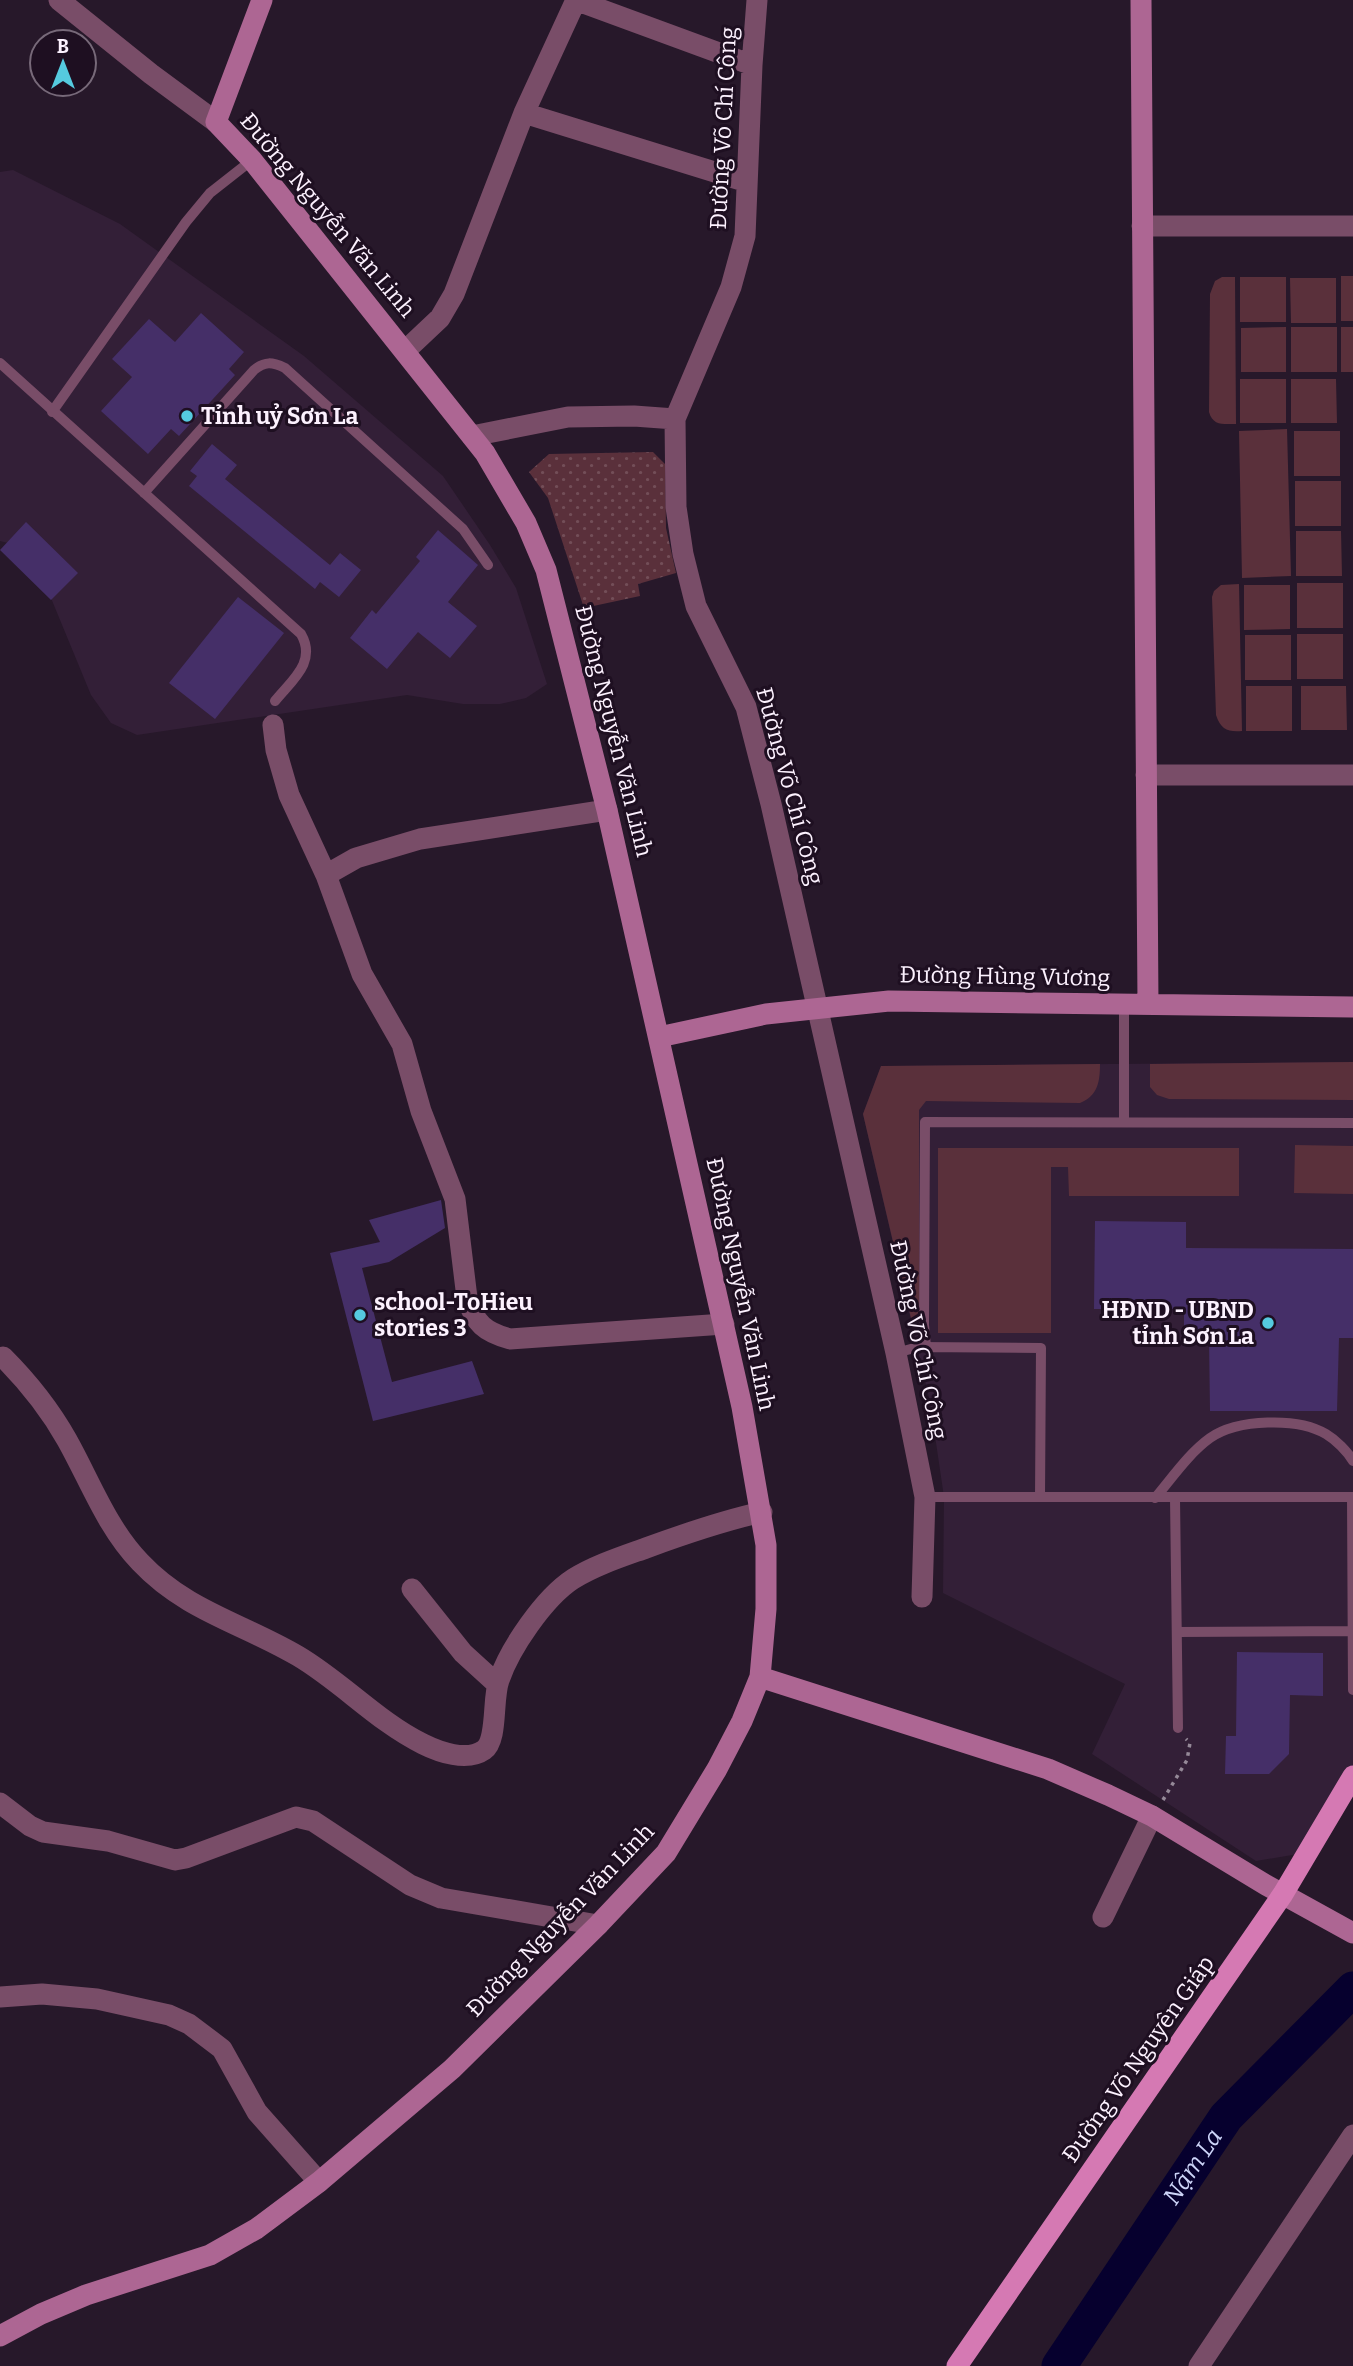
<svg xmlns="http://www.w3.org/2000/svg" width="1353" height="2366" font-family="Bitter,serif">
	<defs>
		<pattern id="park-dots" width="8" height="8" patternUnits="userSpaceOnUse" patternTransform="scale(1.75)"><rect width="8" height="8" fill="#5a303b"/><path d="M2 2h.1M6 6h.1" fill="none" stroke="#734e58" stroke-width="1.8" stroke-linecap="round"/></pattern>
	</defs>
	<rect width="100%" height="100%" fill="#27182a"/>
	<path fill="#331f37" d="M13,170L120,224L304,356L443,476L490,545L516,588L547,684L526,698L500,704H463L407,695L137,735L111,723L91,695L46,586L12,544L0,541V172Z
		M1353,1062V1771L1304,1853L1256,1861L1092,1754L1125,1684L943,1593L944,1497L930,1402L863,1114L881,1066Z"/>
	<path fill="#5a303b" d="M1341,276H1353V321H1341Z
		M1222,277H1235L1236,424C1223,424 1213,426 1209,412L1210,294L1215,281Z
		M1240,277H1286V322H1240Z
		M1290,278H1336V323H1291Z
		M1286,327V372H1241V328Z
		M1291,327H1337V372H1291Z
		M1341,327H1353V372H1341Z
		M1240,379H1286V423H1240Z
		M1291,379H1336L1337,423H1291Z
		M1287,429L1291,576L1242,578L1239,431Z
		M1294,431H1340V476H1294Z
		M1295,481H1341V526H1295Z
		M1296,531H1341L1342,576H1296Z
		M1297,583H1343V628H1297Z
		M1239,584L1242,731C1228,732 1221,730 1216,715L1212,597L1214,591L1221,585Z
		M1244,585H1290V629L1244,630Z
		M1297,634H1343V679H1297Z
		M1245,635H1291V680H1245Z
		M1246,686H1292V731H1246Z
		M1301,686H1346L1347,730H1301Z
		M1353,1062V1100L1169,1099L1157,1095L1150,1087V1064Z
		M1100,1064C1100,1081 1098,1096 1080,1103L926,1101L919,1110V1326L914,1331L863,1114L881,1066Z
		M1295,1145L1353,1146V1194L1294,1193Z
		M938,1148H1239V1196H1069L1068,1167H1051V1333H938Z"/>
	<path fill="url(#park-dots)" d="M653,452L665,464L666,528L676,573L638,584L640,596L584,608L548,498L529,472L549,454Z"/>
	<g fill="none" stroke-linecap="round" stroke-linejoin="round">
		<path stroke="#06002e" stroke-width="35" id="s1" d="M1059,2366L1226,2117L1353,1989"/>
	</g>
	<path fill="#452f68" d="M201,313L244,352L229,369L235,375L179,436L171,429L148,454L101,411L132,377L112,359L149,319L175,342Z
		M212,444L237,465L225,479L330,565L340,553L361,570L339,597L320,582L315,589L189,486L197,476L190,471Z
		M26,522L78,573L51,600L0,550Z
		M438,530L478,565L448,602L477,626L450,658L418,632L387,669L350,638L372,610L376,614L420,561L416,557Z
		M238,597L284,633L215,719L169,683Z
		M441,1200L445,1228L389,1262L362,1268L392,1382L472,1361L484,1394L373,1421L330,1253L380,1242L369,1220Z
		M1095,1221L1186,1222V1248L1353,1249V1338H1339L1337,1411H1210L1209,1337H1184V1309H1094Z
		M1237,1652L1323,1653V1696L1290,1695L1289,1754L1269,1774H1225L1226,1736H1236Z"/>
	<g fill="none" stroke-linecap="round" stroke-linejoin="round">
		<path stroke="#958998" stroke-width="3.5" stroke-dasharray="3.5 5" stroke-linecap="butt" d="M1163,1800L1187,1760L1190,1743L1186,1739"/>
		<path stroke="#794d68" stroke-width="10" d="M0,363L301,634C317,662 292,680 275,701
			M52,412L186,222L210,193L252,160
			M144,493L254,370C265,361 272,362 285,368L463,529L488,565
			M1124,1004V1121
			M926,1347L924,1325L925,1122L1353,1123
			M896,1353L918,1347L1041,1348L1040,1497
			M925,1497H1353
			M1352,1497L1353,1690
			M1155,1498C1172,1478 1189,1453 1210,1438C1237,1419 1298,1417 1326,1434C1336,1440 1347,1451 1353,1461
			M1175,1498L1178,1728
			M1177,1632L1351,1631"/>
		<path stroke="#794d68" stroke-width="21" d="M59,0L151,74L216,122
			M575,0L752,65
			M757,0L752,65L745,236L731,287L675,419L676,507L683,554L696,606L746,707L771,804L896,1353L925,1497L922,1597
			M524,113L747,182
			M1142,226H1353
			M405,351L440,318L454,294L524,113L576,0
			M472,436L568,417L634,416L675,419
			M273,725L276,750L289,795L326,875L362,974L402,1044L421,1111L455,1199L467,1298C475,1324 485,1332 510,1339L724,1324
			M1146,775H1353
			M326,875L356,858L420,839L607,810
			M3,1357C29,1383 49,1408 67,1440C90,1481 107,1528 140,1562C186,1611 242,1623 298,1656C342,1682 378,1722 423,1744C439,1752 467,1762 484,1750C498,1740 492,1699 499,1680C510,1648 544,1598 573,1579C596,1565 621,1557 646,1548C684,1534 722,1521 762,1512
			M412,1589L463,1653L497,1684
			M0,1803L30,1826L43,1832L108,1841L175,1860L186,1858L296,1817L313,1821L410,1885L441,1898L598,1925
			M1103,1917L1152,1816
			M0,1997L42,1994L97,1999L169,2015L189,2024L222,2049L257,2112L319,2182
			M1199,2366L1353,2135"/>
		<path stroke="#ad6693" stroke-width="21" d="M1141,0L1148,1004
			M659,1037L766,1014L889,1001L1353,1007
			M760,1677L1048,1769L1108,1795L1152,1816L1266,1885L1353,1933
			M0,2336L41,2314L86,2295L210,2255L256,2229L319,2182L452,2069L598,1925L666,1853L717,1769L742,1721L760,1677L766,1609V1545L742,1407L607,810L546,570L526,523L485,453L252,160L216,122L262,0"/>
		<path stroke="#d579b3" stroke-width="21" d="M957,2366L1283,1894L1353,1776"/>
	</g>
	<g fill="#55cadf" stroke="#1e0f21" stroke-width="2.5">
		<circle cx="187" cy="416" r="7"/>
		<circle cx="360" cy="1315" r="7"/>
		<circle cx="1268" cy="1323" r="7"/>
	</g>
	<g text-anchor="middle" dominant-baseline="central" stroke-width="6" stroke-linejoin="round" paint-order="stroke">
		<g font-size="23" fill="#fcf1fe" stroke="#1e0f21">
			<text transform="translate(723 128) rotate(-87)">Đường Võ Chí Công</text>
			<text transform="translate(328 215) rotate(50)">Đường Nguyễn Văn Linh</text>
			<text transform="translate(614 731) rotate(76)">Đường Nguyễn Văn Linh</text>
			<text transform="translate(790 786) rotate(75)">Đường Võ Chí Công</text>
			<text transform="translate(1005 976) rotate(1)">Đường Hùng Vương</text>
			<text transform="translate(741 1284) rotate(78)">Đường Nguyễn Văn Linh</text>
			<text transform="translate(919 1340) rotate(78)">Đường Võ Chí Công</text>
			<text transform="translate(560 1920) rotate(-46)">Đường Nguyễn Văn Linh</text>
			<text transform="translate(1138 2059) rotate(-55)">Đường Võ Nguyên Giáp</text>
		</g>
		<g font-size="23" font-weight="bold" fill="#fcf1fe" stroke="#1e0f21" text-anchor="start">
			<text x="201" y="416">Tỉnh uỷ Sơn La</text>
			<text x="374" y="1302">school-ToHieu<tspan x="374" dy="26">stories 3</tspan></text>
			<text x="1254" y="1310" text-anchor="end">HĐND - UBND<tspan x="1254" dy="26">tỉnh Sơn La</tspan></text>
		</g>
		<g font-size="24" font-style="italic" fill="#cdd4f8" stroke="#1e0f21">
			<text stroke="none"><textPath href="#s1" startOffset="240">Nậm La</textPath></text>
		</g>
	</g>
	<g transform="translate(63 63)"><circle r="33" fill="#1e0f21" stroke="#776979" stroke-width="2"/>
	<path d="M0-5L12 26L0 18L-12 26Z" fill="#55cadf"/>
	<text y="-10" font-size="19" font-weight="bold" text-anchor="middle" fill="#fcf1fe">B</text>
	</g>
</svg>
